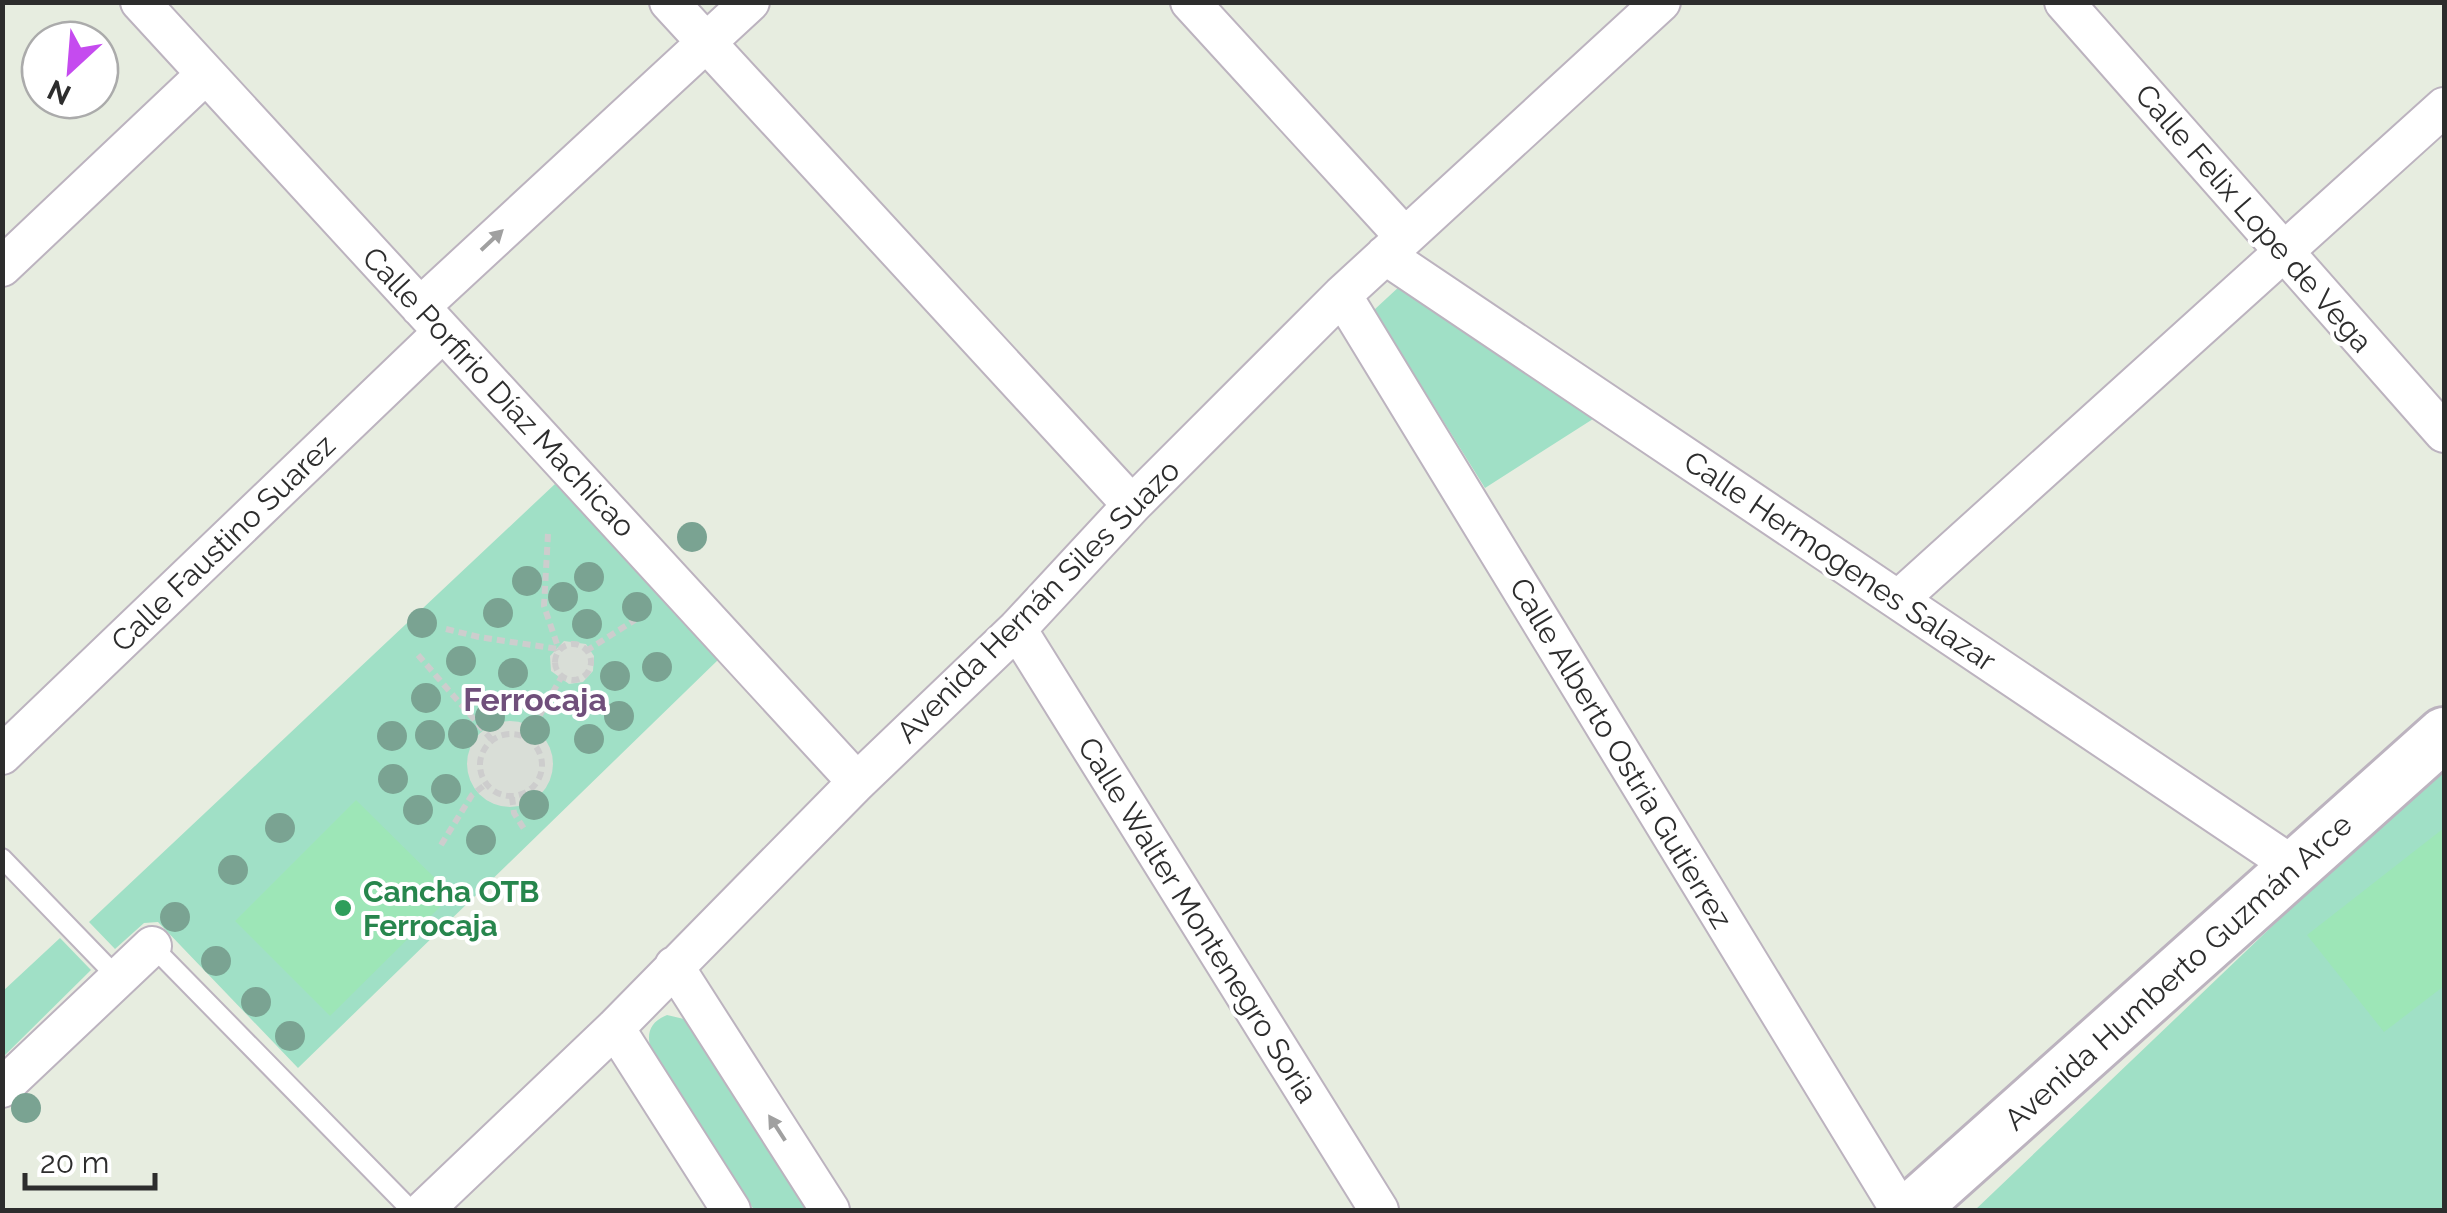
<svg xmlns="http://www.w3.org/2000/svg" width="2447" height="1213" font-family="Raleway,sans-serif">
	<rect width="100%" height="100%" fill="#e7ede0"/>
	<path fill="#a0e0c6" d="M1401,285L1593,419L1485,488L1374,310Z
		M555,484L720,658L298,1068L158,922L144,923L115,949L89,922Z
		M2444,762V1210H1975Z
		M60,938L91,970L3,1057V991Z
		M667,1015L684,1019L807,1210H754L651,1050C646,1033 650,1022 667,1015Z"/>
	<path fill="#9de6b7" d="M356,800L452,895L330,1016L235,921Z
		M2444,828V986L2384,1032L2307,935Z"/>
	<path fill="#d9ded7" d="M564,641L586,644L594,656L593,671L583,682L569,684L551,671L550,656Z
		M467 764a43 43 0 1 1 86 0a43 43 0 1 1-86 0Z"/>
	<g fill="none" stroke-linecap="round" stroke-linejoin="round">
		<g stroke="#bcb3bf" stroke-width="22">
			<path id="lane" d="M2,858L118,978
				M152,946L411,1210"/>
		</g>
		<g stroke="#bcb3bf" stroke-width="42">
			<path id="street" d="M140,2L857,782
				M669,2L1132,505
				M1190,2L1404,236
				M2064,2L2444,433
				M1385,255L2295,867
				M2,267L206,74
				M1342,295L1900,1210
				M420,307L750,2
				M1898,600L2444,107
				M1017,629L1379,1210
				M2,755L443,332
				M674,966L830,1210
				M615,1028L731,1210
				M2,1088L152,946
				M424,1210L615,1028L857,782L1017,629L1132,505L1342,295L1661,2"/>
		</g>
		<g stroke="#bcb3bf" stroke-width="58">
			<path id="secondary" d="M1911,1210L2444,734"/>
		</g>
		<path stroke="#cdcdcd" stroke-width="6" stroke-dasharray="8 5" stroke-linecap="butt" d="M548,534L544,606L559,650
			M446,629L479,637L558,649
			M555 662a18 18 0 1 1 36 0a18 18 0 1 1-36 0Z
			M586,651L649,611
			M418,655L492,740
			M480 765a31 31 0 1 1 62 0a31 31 0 1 1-62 0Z
			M527,738L562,676
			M512,797L514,813L526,832
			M441,845L472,795L486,784"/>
		<use href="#lane" stroke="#fff" stroke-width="18"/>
		<use href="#street" stroke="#fff" stroke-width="38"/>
		<use href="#secondary" stroke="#fff" stroke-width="52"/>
	</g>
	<g fill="#7aa392">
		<circle cx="692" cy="537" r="15"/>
		<circle cx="589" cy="577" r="15"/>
		<circle cx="527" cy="581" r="15"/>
		<circle cx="563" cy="597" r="15"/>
		<circle cx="637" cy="607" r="15"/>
		<circle cx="498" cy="613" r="15"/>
		<circle cx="422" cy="623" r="15"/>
		<circle cx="587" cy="624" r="15"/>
		<circle cx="461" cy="661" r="15"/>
		<circle cx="657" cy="667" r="15"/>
		<circle cx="513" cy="673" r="15"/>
		<circle cx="615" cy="676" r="15"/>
		<circle cx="426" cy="698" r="15"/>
		<circle cx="619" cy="716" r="15"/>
		<circle cx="490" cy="717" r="15"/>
		<circle cx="535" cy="730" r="15"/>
		<circle cx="463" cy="734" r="15"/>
		<circle cx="430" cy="735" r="15"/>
		<circle cx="392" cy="736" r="15"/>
		<circle cx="589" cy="739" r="15"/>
		<circle cx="393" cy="779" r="15"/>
		<circle cx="446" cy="789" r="15"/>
		<circle cx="534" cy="805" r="15"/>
		<circle cx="418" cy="810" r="15"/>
		<circle cx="280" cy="828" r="15"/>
		<circle cx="481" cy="840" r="15"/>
		<circle cx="233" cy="870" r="15"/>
		<circle cx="175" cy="917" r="15"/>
		<circle cx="216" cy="961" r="15"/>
		<circle cx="256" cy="1002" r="15"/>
		<circle cx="290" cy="1036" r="15"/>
		<circle cx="26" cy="1108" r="15"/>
	</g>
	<defs><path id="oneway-solid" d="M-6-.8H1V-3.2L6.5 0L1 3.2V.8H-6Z" transform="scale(2.5)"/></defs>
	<g fill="#a0a0a0">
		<use href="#oneway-solid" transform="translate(492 240) rotate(-43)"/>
		<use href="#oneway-solid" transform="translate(777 1128) rotate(-123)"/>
	</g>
	<circle fill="#2e9e5b" stroke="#fff" stroke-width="4" cx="343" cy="908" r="10"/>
	<g text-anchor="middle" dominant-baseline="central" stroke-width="8" stroke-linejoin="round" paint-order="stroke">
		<g font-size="30" fill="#2d2d2d" stroke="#fff">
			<text transform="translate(2254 218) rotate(49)">Calle Felix Lope de Vega</text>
			<text transform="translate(499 392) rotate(47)">Calle Porfirio Díaz Machicao</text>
			<text transform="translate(223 543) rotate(-44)">Calle Faustino Suarez</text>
			<text transform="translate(1840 561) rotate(34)">Calle Hermogenes Salazar</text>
			<text transform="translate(1038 601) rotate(-45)">Avenida Hernán Siles Suazo</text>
			<text transform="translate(1621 753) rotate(59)">Calle Alberto Ostria Gutierrez</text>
			<text transform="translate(1198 920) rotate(58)">Calle Walter Montenegro Soria</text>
			<text transform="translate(2178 972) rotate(-42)">Avenida Humberto Guzmán Arce</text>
		</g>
		<g font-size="30" font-weight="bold" fill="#27864d" stroke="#fff" text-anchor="start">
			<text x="363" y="891">Cancha OTB<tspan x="363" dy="34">Ferrocaja</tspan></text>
		</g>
		<g font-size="32" font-weight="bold" fill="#704f7b" stroke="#fff">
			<text x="535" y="699">Ferrocaja</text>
		</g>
	</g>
	<rect width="2447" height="1213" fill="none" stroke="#2d2d2d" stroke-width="10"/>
	<g transform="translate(70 70) rotate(206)"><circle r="48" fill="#ffffff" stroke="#ababab" stroke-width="2.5"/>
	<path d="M0-8L18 38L0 25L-18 38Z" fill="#c54bef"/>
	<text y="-15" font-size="28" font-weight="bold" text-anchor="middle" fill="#2d2d2d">N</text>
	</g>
	<path d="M25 1173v15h130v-15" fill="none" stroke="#2d2d2d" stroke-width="5"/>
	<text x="40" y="1173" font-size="30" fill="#2d2d2d" stroke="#ffffff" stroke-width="8" paint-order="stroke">20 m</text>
</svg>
